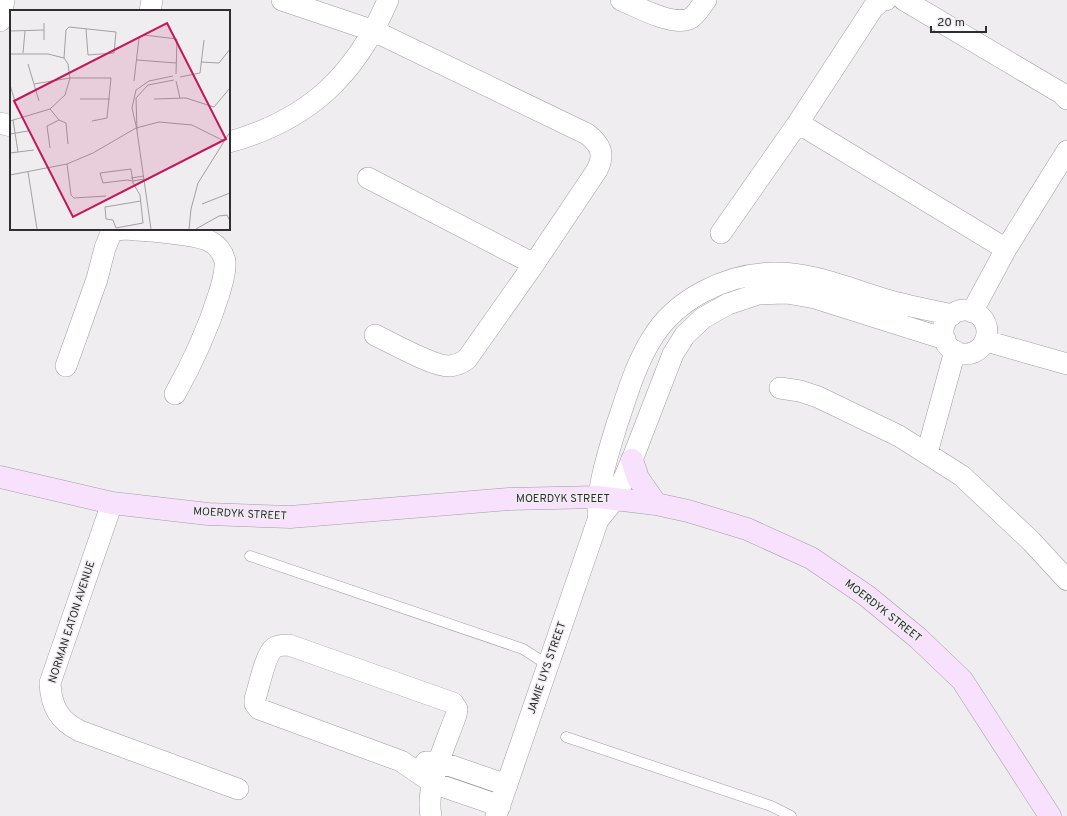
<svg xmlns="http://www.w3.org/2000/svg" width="1067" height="816" font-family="Overpass,sans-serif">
	<rect width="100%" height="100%" fill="#efedf0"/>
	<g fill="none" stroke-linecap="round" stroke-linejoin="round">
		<g stroke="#a19ea1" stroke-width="11">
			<path id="lane" d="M250,556L523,649L548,665
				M566,737L771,806L791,816"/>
		</g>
		<g stroke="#a19ea1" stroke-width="22">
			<path id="street" d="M282,0L374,31L587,134C601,145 605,154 597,170L534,264L467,359C462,363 457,365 450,366C434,367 392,343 375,335
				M621,0C638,7 671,26 689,19C696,16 701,6 706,0
				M904,0L1061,93L1067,99
				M150,11L152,0
				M0,21L4,0
				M0,123L11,126
				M798,123L1006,249
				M229,142C309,120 356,75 388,0
				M368,178L534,264
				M126,229C145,231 196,233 211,242C218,246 223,253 225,261C226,273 222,283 219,294C208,329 193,362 175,394
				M721,233L798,123L873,8L881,1L886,0
				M943 332a22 22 0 1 1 44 0a22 22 0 1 1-44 0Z
				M972,312L1006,249L1067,151
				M986,341L1067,364
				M66,366L97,279L105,248L111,233L116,230L126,229
				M780,388L800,391L818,397L899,436L962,476L1031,541L1067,580
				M927,453L955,351
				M112,503L50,683C51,706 59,721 80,731L238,789
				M598,515C598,483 608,454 617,424C627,395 635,366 651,340C675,299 726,274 773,273C813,272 850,289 887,300C908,306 930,310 952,315
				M426,762H440L507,785
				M431,816C425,786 446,744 456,715L457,709L453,703L289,645C284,645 278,645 274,648C265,655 259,687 255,699V704L259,709L401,761L433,783L500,806
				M496,816L598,520L615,499L632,460L673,354L685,335L703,318L728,304L758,294L787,293L815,298L945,339"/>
		</g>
		<g stroke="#a19ea1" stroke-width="23">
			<path id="secondary" d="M632,460L638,478L656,504
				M0,477L112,503L208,514L290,517L509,499L598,497L656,504L688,511L747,529L811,558L867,596L918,638L962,680L1050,816"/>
		</g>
		<use href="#lane" stroke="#fff" stroke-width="10"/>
		<use href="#street" stroke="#fff" stroke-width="21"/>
		<use href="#secondary" stroke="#f8e1fd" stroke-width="22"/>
	</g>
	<g text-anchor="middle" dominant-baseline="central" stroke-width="3" stroke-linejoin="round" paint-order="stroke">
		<g font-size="11" fill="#2e2d2f" stroke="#efedf0">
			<text x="563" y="499">MOERDYK STREET</text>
			<text transform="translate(240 514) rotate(3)">MOERDYK STREET</text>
			<text transform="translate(883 611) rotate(38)">MOERDYK STREET</text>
			<text transform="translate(72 622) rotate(-72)">NORMAN EATON AVENUE</text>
			<text transform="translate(547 668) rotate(-71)">JAMIE UYS STREET</text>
		</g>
	</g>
	<g transform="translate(10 10)">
		<rect width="220" height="220" fill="#efedf0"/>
		<path fill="none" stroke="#a2a0a3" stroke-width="1" d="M34,13V30M0,21L34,20M13,43L15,21M0,44H38L54,48L58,54L60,68L55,85L40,99L0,111M54,48L56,20L59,17L106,22L104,43L78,45L76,19M127,50L166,53M191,52L209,53L220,39M18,54L29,91M170,67L190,63L194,30M124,71L129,28L134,25L167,29L166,64M166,71L170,88M24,74L60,68H101L97,108L82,111M0,75L7,98M70,89H100M144,89L176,88L204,97L220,78M40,99L49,110M3,110L8,142M127,120L122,98L126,80L139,71L163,66M0,124L18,121M40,138L37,116L49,110L56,113L58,134M0,143L24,140M57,154L61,185L64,188L96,186M18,162L27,219M0,165L57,154L83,143L126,118L149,112L182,115L214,131M121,168L134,166M131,191L95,197L96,209L103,210L106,218L133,213L130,185L123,173V171L121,160V159L90,163L93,173L117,170L123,171L134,169M192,194L220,183M141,219L127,121L126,88L138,75L164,70M179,219L181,199L188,173L220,122M186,219L209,206L217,205L220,211"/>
		<path fill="#c2185b" fill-opacity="0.15" stroke="#c2185b" stroke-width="2" d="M157,13L216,129L63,207L4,91Z"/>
		<rect width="220" height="220" fill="none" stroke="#2e2d2f" stroke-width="2"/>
	</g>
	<path d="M931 26v6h55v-6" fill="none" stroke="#2e2d2f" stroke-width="2"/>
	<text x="937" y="26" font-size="12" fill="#2e2d2f" stroke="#efedf0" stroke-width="3" paint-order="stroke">20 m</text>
</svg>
